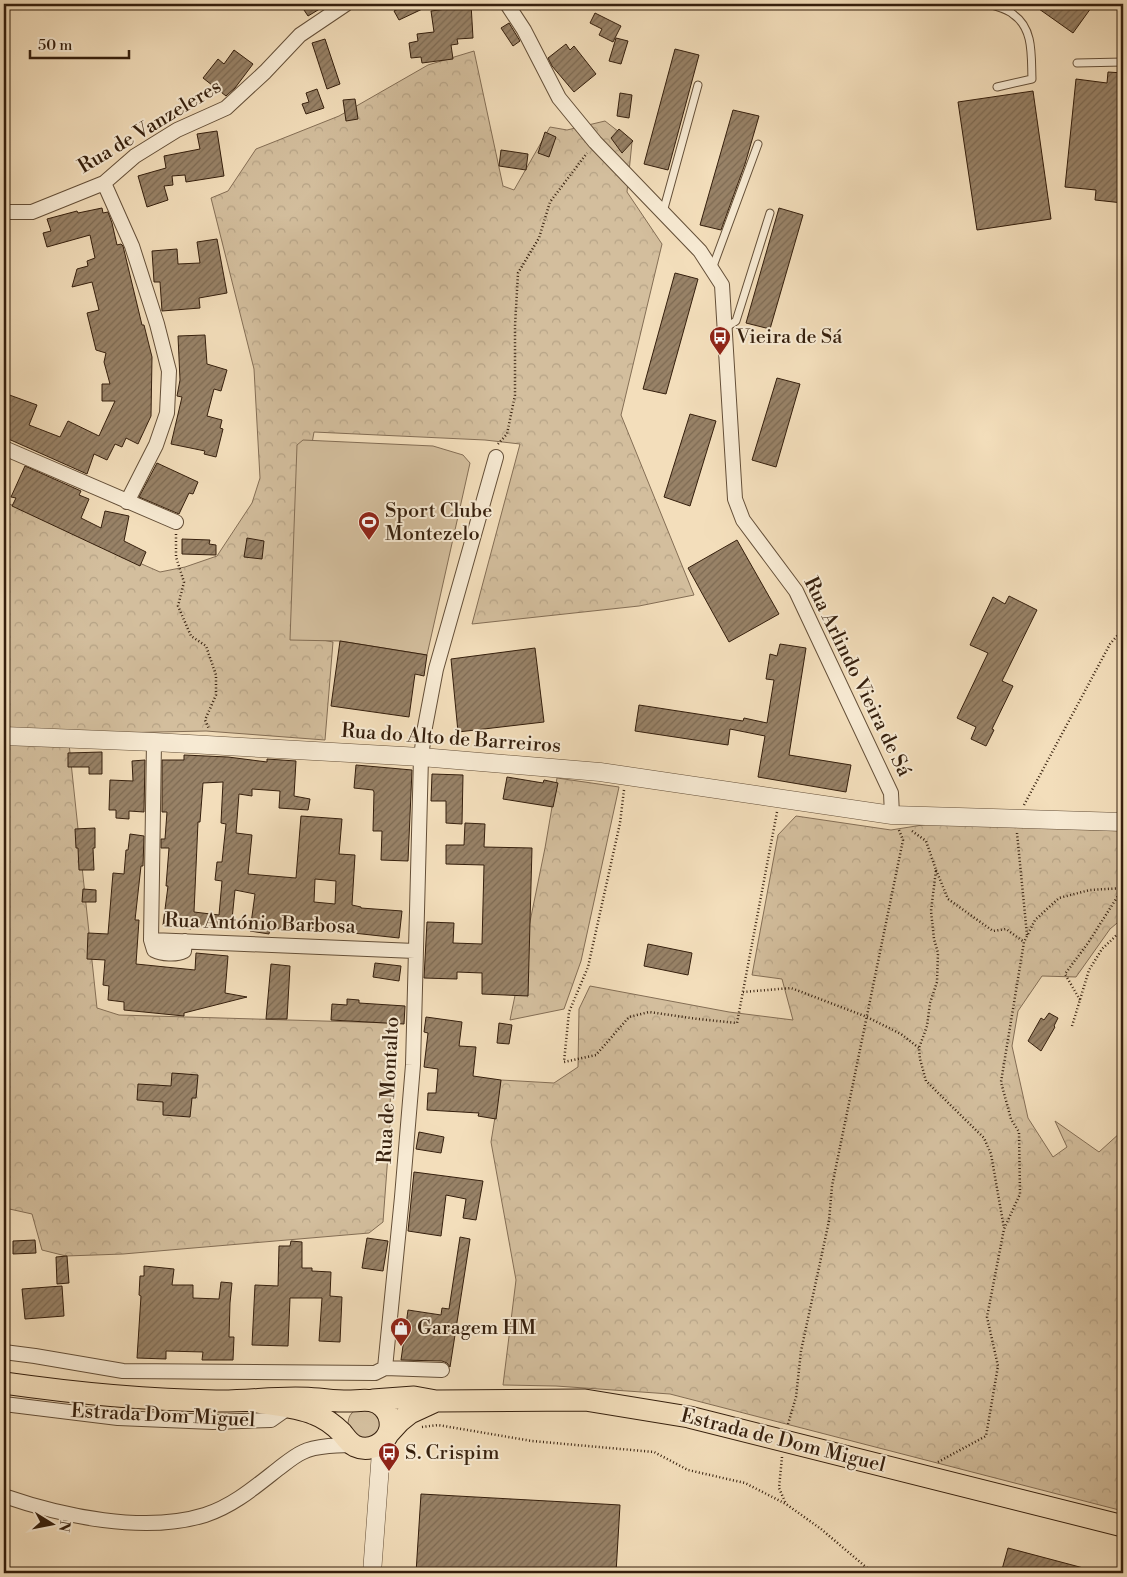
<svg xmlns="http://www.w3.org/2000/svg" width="1127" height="1577" font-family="'Libre Bodoni',serif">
	<defs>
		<pattern id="forest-crowns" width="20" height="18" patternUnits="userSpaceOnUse" patternTransform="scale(1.25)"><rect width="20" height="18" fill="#d3be9d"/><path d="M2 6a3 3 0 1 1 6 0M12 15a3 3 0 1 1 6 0" fill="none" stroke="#b6a386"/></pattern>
		<pattern id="building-hatch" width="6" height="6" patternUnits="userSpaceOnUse" patternTransform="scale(1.25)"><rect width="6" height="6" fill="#988267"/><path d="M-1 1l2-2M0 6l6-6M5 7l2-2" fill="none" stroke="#7d6a53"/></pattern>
	</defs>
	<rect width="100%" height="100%" fill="#f3debb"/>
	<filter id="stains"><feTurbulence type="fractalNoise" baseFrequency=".004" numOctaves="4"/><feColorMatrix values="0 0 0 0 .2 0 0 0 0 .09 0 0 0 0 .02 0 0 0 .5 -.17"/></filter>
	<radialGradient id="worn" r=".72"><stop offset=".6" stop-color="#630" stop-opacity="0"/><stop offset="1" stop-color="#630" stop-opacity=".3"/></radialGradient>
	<path fill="url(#forest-crowns)" stroke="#846e55" d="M474,51L503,186L514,190L550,127L567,130L605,121L632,142L627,192L662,244L621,415L694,595L639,606L472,624L520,444L485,440L314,432L311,449L293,634L333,642L325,740L206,731L68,734L97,1008L119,1015L391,1023L390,1128L383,1222L369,1233L123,1254L66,1256L42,1250L32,1214L5,1208L4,1201V782L10,728H4V502L48,519L128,558L160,572L185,567L217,556L252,503L260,478L254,369L211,198L228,191L256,149L339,116L428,65Z
		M557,778L619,787L581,961L564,1009L510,1020L545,848Z
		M796,816L891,830L935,823L1123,831V918L1110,929L1076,977L1042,976L1018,1011L1012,1046L1028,1118L1053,1157L1067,1147L1055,1121L1099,1152L1121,1132L1123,1136V1511L670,1394L556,1386L503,1385L516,1280L491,1142L501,1080L554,1083L578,1067L579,1009L590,986L729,1012L793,1020L782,979L752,975L778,835Z"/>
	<path fill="#d3be9d" stroke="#846e55" d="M303,440L433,446L463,455L470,463L427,655L340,641L290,640L297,445Z
		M368,1406L381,1417L379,1434L364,1441L348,1428C347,1413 354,1409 368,1406Z"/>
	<path fill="url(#building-hatch)" stroke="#351f0d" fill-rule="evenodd" d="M300,4H328L308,16Z
		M408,4H433L399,20L394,11Z
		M453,4H471L473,38L457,39L458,44L451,45L453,59L422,63L421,57L411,58L409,43L418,41L417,34L434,32L431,11L454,8Z
		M1032,4H1084L1091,8L1073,33Z
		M595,13L621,26L613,42L599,35L602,29L590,23Z
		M509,23L520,41L513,46L501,28Z
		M616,38L628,41L621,64L609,61Z
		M325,39L340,84L327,89L312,43Z
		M566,44L570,50L574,46L596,74L574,92L552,66L548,58Z
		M675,49L699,55L668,170L644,164Z
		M234,50L253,64L235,88L226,96L203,78L218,59L224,64Z
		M1108,72L1123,73V203L1095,200L1096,190L1065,187L1076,79L1107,83Z
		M317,89L324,108L306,114L302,104L309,102L306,93Z
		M1033,91L1051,219L977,230L958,102Z
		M620,93L632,95L629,118L617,116Z
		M355,99L358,119L346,121L343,100Z
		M733,110L759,116L745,164L721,230L700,225Z
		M619,129L633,141L622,153L611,138Z
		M217,131L224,176L186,182L185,175L172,176L173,185L164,186L168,200L147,207L138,176L166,168L164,156L200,149L197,134Z
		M545,132L556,137L549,157L538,153Z
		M501,150L528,154L526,170L499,166Z
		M102,208L103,213L108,212L112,223L117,245L121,244L123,246L142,325H144L152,357L151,416L138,444L126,438L122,447L115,444L107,460L94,454L87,474L4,437V393L37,405L29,425L60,437L68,421L99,436L115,401H102V384H110L104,362L106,353L96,350L87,313L99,310L92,282L72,287L77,269L88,266L87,261L95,258L90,235L47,247L43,233L51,231L47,219L77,211L78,213Z
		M779,208L803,215L770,329L746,323Z
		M217,239L227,293L199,298L200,308L162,311L160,282H154L152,251L177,249L178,264L200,263L197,242Z
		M675,273L698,279L666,394L643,389Z
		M205,335L207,364L227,370L221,391L214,389L207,416L222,420L220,428L223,429L216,457L204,454L205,451L171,444L182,397L177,396L180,380L178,336Z
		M777,378L800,384L776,467L752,460Z
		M690,414L716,421L690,506L664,497Z
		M157,463L198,482L193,494L189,493L179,514L139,497Z
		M25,466L81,491L79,495L89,499L81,518L101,528L105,511L129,516L124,541L146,552L140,566L12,506L16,498L11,497Z
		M247,538L264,541L262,559L244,557Z
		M182,539L210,540L209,544L216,545V555L182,554Z
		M737,540L779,614L729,642L688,568Z
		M1009,596L1037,610L1002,681L1013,686L992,729L994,730L986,746L971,739L976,727L957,718L988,653L970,645L993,597L1005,604Z
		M340,641L427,655L424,676L415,674L409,717L331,706Z
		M780,644L806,648L789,755L851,765L846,792L758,777L765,736L730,729L728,745L635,731L639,705L743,721L744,718L767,723L774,680L766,679L770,654L777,656Z
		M535,648L544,722L458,732L451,659Z
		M102,752V774H89V767H68V753Z
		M184,755L228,757L267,762V759L296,761L294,796L310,799L308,810L279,808L280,791L252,789V796L239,794L236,833L252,835L248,874L296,878L301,816L342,819L339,854L355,855L352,905L361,907V908L402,911L399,938L307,928L306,931L270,928L269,934L250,931L255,894L235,890L231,929L192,925L191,929L163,925L168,886H166L169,848H161V839H165L167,812H162V760H184ZM223,782L221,823L226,824L222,862H217L215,880L222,881L219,915L194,912L198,822H200L203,783ZM315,879L336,881L335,904L314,902Z
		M145,760L144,812L129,811V819L116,818V810H109L110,780L133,781L132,761Z
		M356,765L412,770L408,861L381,860L382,831H373L374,792L373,790L354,788Z
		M432,774L463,775L462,824L446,823V801H431Z
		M507,777L543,783L544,780L558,783L553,807L503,799Z
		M465,823L485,824L484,847L532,848L528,996L482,994V973L457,972V979L424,978L427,922L454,923L453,943L482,944L484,865L446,864V845H464Z
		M95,828V848H93L94,870H79L78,848H76L75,829Z
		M130,834L144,836L143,866H141L135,920H139L136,964L195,970L196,953L228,956L225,993L247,997L184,1013V1016L124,1010V1002L108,1000L109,986L103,985L105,960L87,959L88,933L108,934L113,873L124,874L126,850H128Z
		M83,889L96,890V902H82Z
		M648,944L692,953L688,975L644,966Z
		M375,963L401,966L399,981L373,977Z
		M271,964L290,966L287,1019H266Z
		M347,999L359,1000V1003L405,1006L404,1024L331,1020L332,1004L347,1005Z
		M1049,1013L1058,1018L1054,1026L1055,1027L1041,1051L1028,1041L1041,1018L1044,1020Z
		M426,1017L462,1022L459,1046L476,1047L473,1076L501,1080L496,1119L478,1116L479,1113L427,1110L428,1093H436L438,1069L424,1067L428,1033L424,1032Z
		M499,1023L512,1025L509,1044L497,1043Z
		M172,1073L198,1075L196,1098H192L190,1117L163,1115V1102L137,1100L138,1084L171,1086Z
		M419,1132L444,1137L441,1153L416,1149Z
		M414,1172L483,1181L476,1220L463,1218L466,1199L446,1195L441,1236L408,1231Z
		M460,1237L470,1239L450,1367L447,1363L442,1361L401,1360L408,1310L441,1315L442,1308L449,1309Z
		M367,1238L388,1241L383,1271L362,1268Z
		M35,1240L36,1253L13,1254V1241Z
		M291,1241L302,1242V1268H312V1271L331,1272L330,1296L342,1297L340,1342L319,1341L322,1298H290L288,1346L252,1345L255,1285L278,1286L279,1246H290Z
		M67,1256L69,1283L57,1284L56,1257Z
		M144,1266L174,1269L172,1285H193V1298L219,1299L221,1282L232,1283L230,1303L229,1337H234L233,1360H202L203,1352L166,1351V1359L137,1358L141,1296L139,1295L140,1276H144Z
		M62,1286L64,1316L25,1319L22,1289Z
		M421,1494L620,1505L616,1573H416Z
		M1008,1548L1091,1570L1090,1573H1001Z"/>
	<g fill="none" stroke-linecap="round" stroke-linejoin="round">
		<g stroke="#644f38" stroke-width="9">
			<path id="service" d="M989,4C997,7 1008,9 1014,15C1034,29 1031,57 1032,79L997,87
				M1077,63L1123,62
				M663,212L698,85
				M712,269L758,144
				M725,328L736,321L770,213"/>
		</g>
		<g stroke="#644f38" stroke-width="16">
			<path id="minor" d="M507,4L524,30L559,98L595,142L700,251L722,285L735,499L743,520L796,591L891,793L892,815
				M104,183L132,246L157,324L169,371L167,413L156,445L127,502
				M4,212H32L104,183L135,156L177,130L226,108L265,72L300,35L346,4
				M4,448L176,522
				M154,742L151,940L415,951
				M151,940L154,950C162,954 176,955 184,951L185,941
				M4,1352L35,1356L123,1371L375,1373L385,1368
				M442,1370L385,1368L402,1197L413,1065L421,757L425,727L436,669L496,457
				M4,1404L118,1418L213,1422L271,1420L288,1408
				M4,1496C62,1516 144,1534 205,1515C233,1506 255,1487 278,1469C286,1463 294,1456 303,1452C314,1446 343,1444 355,1446"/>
		</g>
		<g stroke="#644f38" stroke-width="19">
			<path id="tertiary" d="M4,736L154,742L421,757L600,772L892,815L1123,822
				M372,1573L381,1452L384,1440"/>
		</g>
		<g stroke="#351f0d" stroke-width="23">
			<path id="primary" d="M4,1383C74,1393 144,1400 216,1401C250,1402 283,1395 318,1399C326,1400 335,1401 344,1401C358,1402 372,1396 383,1407C389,1413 391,1420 390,1428C387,1443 370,1453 355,1446C349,1443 346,1438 342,1433C334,1425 325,1418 314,1414C295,1406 271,1405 251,1401
				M373,1400L414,1397L436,1401L585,1400L689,1417L1123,1526
				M389,1433L400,1421L410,1413L436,1401"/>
		</g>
		<path stroke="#351f0d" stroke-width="2.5" stroke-dasharray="1 2.5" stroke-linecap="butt" d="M498,444L507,434L515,395V326L518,273L539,238L550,202L587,153
			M176,534V557L184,582L178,606L191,636L206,646L216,675V695L205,720L209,729
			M624,790L620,823L588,967L569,1012L564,1062L596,1055L629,1017L649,1012L698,1019L737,1023L777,812
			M1024,805L1110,644L1123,629
			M912,831L926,841L936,870L931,911L934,939L938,953L937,982L930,1003L927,1026L919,1048L920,1059L926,1081L984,1138L991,1154L1004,1228
			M1017,833L1027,935
			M936,870L948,899L993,931L1006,929L1024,942
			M743,992L791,988L867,1017L901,1034L919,1048
			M1080,1000L1065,974L1088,943L1123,888
			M1072,1026L1089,970L1102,949L1123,929
			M788,1424L796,1397L801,1351L829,1221L832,1186L903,840L899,830
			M422,1427L438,1425L532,1441L654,1452L688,1470L745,1483L786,1504L821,1529L873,1573
			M782,1457L779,1488L786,1504
			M938,1462L986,1436L998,1366L987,1317L1004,1229L1020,1194L1019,1132L1011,1119L1001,1082L1024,942L1035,920L1059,898L1090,890L1123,888"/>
		<use href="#service" stroke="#f7ead3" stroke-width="7"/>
		<use href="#minor" stroke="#f7ead3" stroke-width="14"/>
		<use href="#tertiary" stroke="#f7ead3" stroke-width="18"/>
		<use href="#primary" stroke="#f3debb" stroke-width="21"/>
	</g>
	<defs>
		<g id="bus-pin" transform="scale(1.125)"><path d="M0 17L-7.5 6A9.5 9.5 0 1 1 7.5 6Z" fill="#8f2418" stroke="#f7ead3"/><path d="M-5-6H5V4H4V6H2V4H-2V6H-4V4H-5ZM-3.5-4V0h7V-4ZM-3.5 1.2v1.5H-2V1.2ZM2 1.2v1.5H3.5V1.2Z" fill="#fff"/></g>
		<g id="stadium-pin" transform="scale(1.125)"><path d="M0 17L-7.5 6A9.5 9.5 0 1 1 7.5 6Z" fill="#8f2418" stroke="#f7ead3"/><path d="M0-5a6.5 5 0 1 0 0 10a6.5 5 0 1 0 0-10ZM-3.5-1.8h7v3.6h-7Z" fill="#fff"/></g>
		<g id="shop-pin" transform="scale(1.125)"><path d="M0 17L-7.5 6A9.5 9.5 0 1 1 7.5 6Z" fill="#8f2418" stroke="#f7ead3"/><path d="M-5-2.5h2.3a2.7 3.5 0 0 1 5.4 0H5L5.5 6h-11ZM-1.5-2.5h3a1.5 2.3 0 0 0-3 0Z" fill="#fff"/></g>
	</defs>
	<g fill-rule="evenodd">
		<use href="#bus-pin" x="720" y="337"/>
		<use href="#stadium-pin" x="369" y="522"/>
		<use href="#shop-pin" x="401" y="1328"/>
		<use href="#bus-pin" x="389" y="1453"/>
	</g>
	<g text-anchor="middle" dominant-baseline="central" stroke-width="4" stroke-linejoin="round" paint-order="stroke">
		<g font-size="20" fill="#351f0d" stroke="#f7ead3">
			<text transform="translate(150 127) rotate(-31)">Rua de Vanzeleres</text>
			<text transform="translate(857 677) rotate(64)">Rua Arlindo Vieira de Sá</text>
			<text transform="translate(451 739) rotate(4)">Rua do Alto de Barreiros</text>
			<text transform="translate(260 924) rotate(2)">Rua António Barbosa</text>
			<text transform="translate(389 1090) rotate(-87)">Rua de Montalto</text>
			<text transform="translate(163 1416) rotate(3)">Estrada Dom Miguel</text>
			<text transform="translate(783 1441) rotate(14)">Estrada de Dom Miguel</text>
		</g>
		<g font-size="20" fill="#351f0d" stroke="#f7ead3" text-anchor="start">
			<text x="736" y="337">Vieira de Sá</text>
			<text x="385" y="511">Sport Clube<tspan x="385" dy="23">Montezelo</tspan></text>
			<text x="417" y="1328">Garagem HM</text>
			<text x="405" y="1453">S. Crispim</text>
		</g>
	</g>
	<rect width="1127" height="1577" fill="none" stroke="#f3debb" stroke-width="20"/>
	<rect x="5" y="5" width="1117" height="1567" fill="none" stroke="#351f0d" stroke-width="2.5"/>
	<rect x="10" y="10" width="1107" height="1557" fill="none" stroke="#351f0d"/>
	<g transform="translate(52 1524) rotate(100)" stroke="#f7ead3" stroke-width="4" paint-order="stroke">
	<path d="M0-4L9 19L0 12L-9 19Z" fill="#351f0d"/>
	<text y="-8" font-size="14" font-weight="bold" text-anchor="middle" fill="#351f0d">N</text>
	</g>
	<path d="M30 50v8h99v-8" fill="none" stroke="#351f0d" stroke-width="2.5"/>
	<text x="38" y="50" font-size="15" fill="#351f0d" stroke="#f7ead3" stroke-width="4" paint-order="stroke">50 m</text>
	<rect width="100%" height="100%" filter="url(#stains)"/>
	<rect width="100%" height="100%" fill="url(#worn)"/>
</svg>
